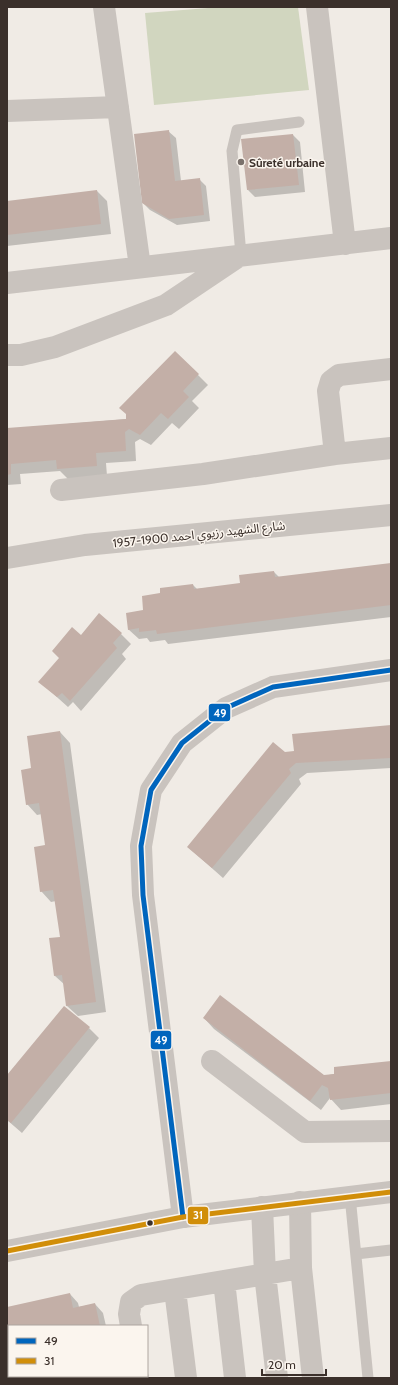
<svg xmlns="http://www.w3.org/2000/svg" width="398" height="1385" font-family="Cabin,'Noto Sans Arabic',sans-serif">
	<rect width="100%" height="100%" fill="#f0ebe5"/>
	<path fill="#d1d6bf" d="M221,7H298L309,90L154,105L145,13Z"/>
	<path fill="#0003" d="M168,131L176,138L181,181L199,179L206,186L210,221L177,225L150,210L143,203Z
		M293,135L300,142L305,192L255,197L248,190Z
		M97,191L107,201L111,234L7,246V202Z
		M175,352L208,385L192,401L199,408L179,429L172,423L151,445L140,439L135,442L136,461L106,463L107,476L68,479L60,471L20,474L21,484L7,485V429L127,419Z
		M391,564V617L168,644L165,640L150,642L147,638L139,639L128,629L161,594L193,585L197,589L241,584L274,572L280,578Z
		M121,634L131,644L122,654L126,659L81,711L73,702L68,707L40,682L81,636Z
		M391,726V768L307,773L299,779L301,784L223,878L188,847L284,753L295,752Z
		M60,732L70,743L106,1012L78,1016L67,1006L65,985L55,976L61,938L56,901L51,902L41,891L46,846L42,814L37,815L27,804L32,769Z
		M204,1018L324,1076L391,1062V1104L341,1110L330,1098L321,1110L214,1029Z
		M89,1028L99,1038L22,1133L7,1120V1076Z
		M70,1294L78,1303L79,1307L95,1304L103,1313L106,1326H9V1346L7,1337V1308Z
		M60,1376H117L118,1378H60Z"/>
	<path fill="#c3afa7" d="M169,130L175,181L200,178L204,215L169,219L142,203L134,134Z
		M293,134L299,185L247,190L241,139Z
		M97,190L101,224L7,235V201Z
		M175,351L199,374L183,391L189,397L168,419L161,413L140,435L129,429L125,432L126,451L96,453L97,466L57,469L56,460L11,464V474L7,475V428L126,419V414L119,408Z
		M391,563V605L157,634L156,630L139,632V628L128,630L126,613L143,610L142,596L160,593V588L193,584L194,589L240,583L239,575L274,571L275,577Z
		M99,613L122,633L113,643L117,648L70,701L62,693L57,697L38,682L59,658L52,651L72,627L81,635Z
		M391,725V758L296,763L289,769L291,773L212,868L187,847L273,742L285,752L294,751L292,734Z
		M60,731L96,1002L66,1006L62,975L54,976L49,938L60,937L53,890L40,892L34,847L45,845L39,803L26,805L21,770L31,768L27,736Z
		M220,995L324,1075L334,1074V1067L391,1061V1093L330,1100L328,1088L322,1085L310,1101L203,1018Z
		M64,1006L90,1027L11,1123L7,1120V1075Z
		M70,1293L73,1308L95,1303L100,1326H9L8,1348L7,1307Z
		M59,1376H111L112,1378H59Z"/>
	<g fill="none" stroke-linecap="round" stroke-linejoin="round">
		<path stroke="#c9c3be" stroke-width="11" d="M241,255L232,151L237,130L299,122
			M350,1196L368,1378
			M356,1254L391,1250"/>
		<path stroke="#c9c3be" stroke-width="22" d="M104,7L140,267
			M317,7L345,244
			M7,111L118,107
			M7,283L391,238
			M7,355H21L55,347L166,305L236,258
			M335,454L328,391L331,381L339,375L391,369
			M61,490L203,474L335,454L391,448
			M7,558L85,545L391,515
			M212,1061L305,1132L391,1131
			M300,1202L301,1268L313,1378
			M262,1207L265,1274L277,1378
			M183,1217L143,895L141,846L151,790L182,743L226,708L273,687L391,670
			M224,1281L235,1378
			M175,1290L186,1378
			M131,1326L129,1314L131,1302L141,1295L301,1268
			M137,1376L138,1378"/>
		<path stroke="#c9c3be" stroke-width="22" d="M7,1251L183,1217L391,1192"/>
		<g stroke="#fbf5ee" stroke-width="8">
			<path id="bus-1" d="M183,1217L143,895L141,846L151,790L182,743L226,708L273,687L391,670"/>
		</g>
		<g stroke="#fbf5ee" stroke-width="8">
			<path id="bus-2" d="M7,1251L183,1217L391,1192"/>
		</g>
		<use href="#bus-1" stroke="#0065bd" stroke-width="5"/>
		<use href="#bus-2" stroke="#d18e09" stroke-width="5"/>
	</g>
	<circle fill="#7a716c" stroke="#fbf5ee" stroke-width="1.5" cx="241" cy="162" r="4"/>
	<circle fill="#3b302b" stroke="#fbf5ee" stroke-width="1.5" cx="150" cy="1223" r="3.5"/>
	<g text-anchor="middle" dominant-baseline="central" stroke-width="3" stroke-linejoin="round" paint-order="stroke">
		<g font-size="12" font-weight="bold" fill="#3b302b" stroke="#fbf5ee" text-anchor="start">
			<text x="249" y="162">Sûreté urbaine</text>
		</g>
		<g font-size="12" fill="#3b302b" stroke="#fbf5ee">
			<text transform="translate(199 534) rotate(-6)">شارع الشهيد رزيوي احمد 1900-1957</text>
		</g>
	</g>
	<g stroke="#fbf5ee" stroke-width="1.5">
		<rect x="208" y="703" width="23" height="19" rx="4" fill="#0065bd"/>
		<rect x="150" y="1030" width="22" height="20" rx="4" fill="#0065bd"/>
		<rect x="187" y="1206" width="22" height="19" rx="4" fill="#d18e09"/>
	</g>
	<g font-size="11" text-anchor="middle" font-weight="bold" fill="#fff">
		<text x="220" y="717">49</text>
		<text x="161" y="1044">49</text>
		<text x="198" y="1219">31</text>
	</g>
	<rect width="398" height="1385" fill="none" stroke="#3b302b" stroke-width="16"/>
	<rect x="8" y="1325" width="140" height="52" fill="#fbf5ee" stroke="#aea6a0"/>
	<rect x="16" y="1338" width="20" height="6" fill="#0065bd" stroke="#aea6a0"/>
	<text x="44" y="1345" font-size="12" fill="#3b302b">49</text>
	<rect x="16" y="1358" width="20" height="6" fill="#d18e09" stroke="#aea6a0"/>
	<text x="44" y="1365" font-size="12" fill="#3b302b">31</text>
	<path d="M262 1369v6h64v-6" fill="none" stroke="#3b302b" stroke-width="2"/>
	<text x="268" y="1369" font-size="12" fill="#3b302b" stroke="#fbf5ee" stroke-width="3" paint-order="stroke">20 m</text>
</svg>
